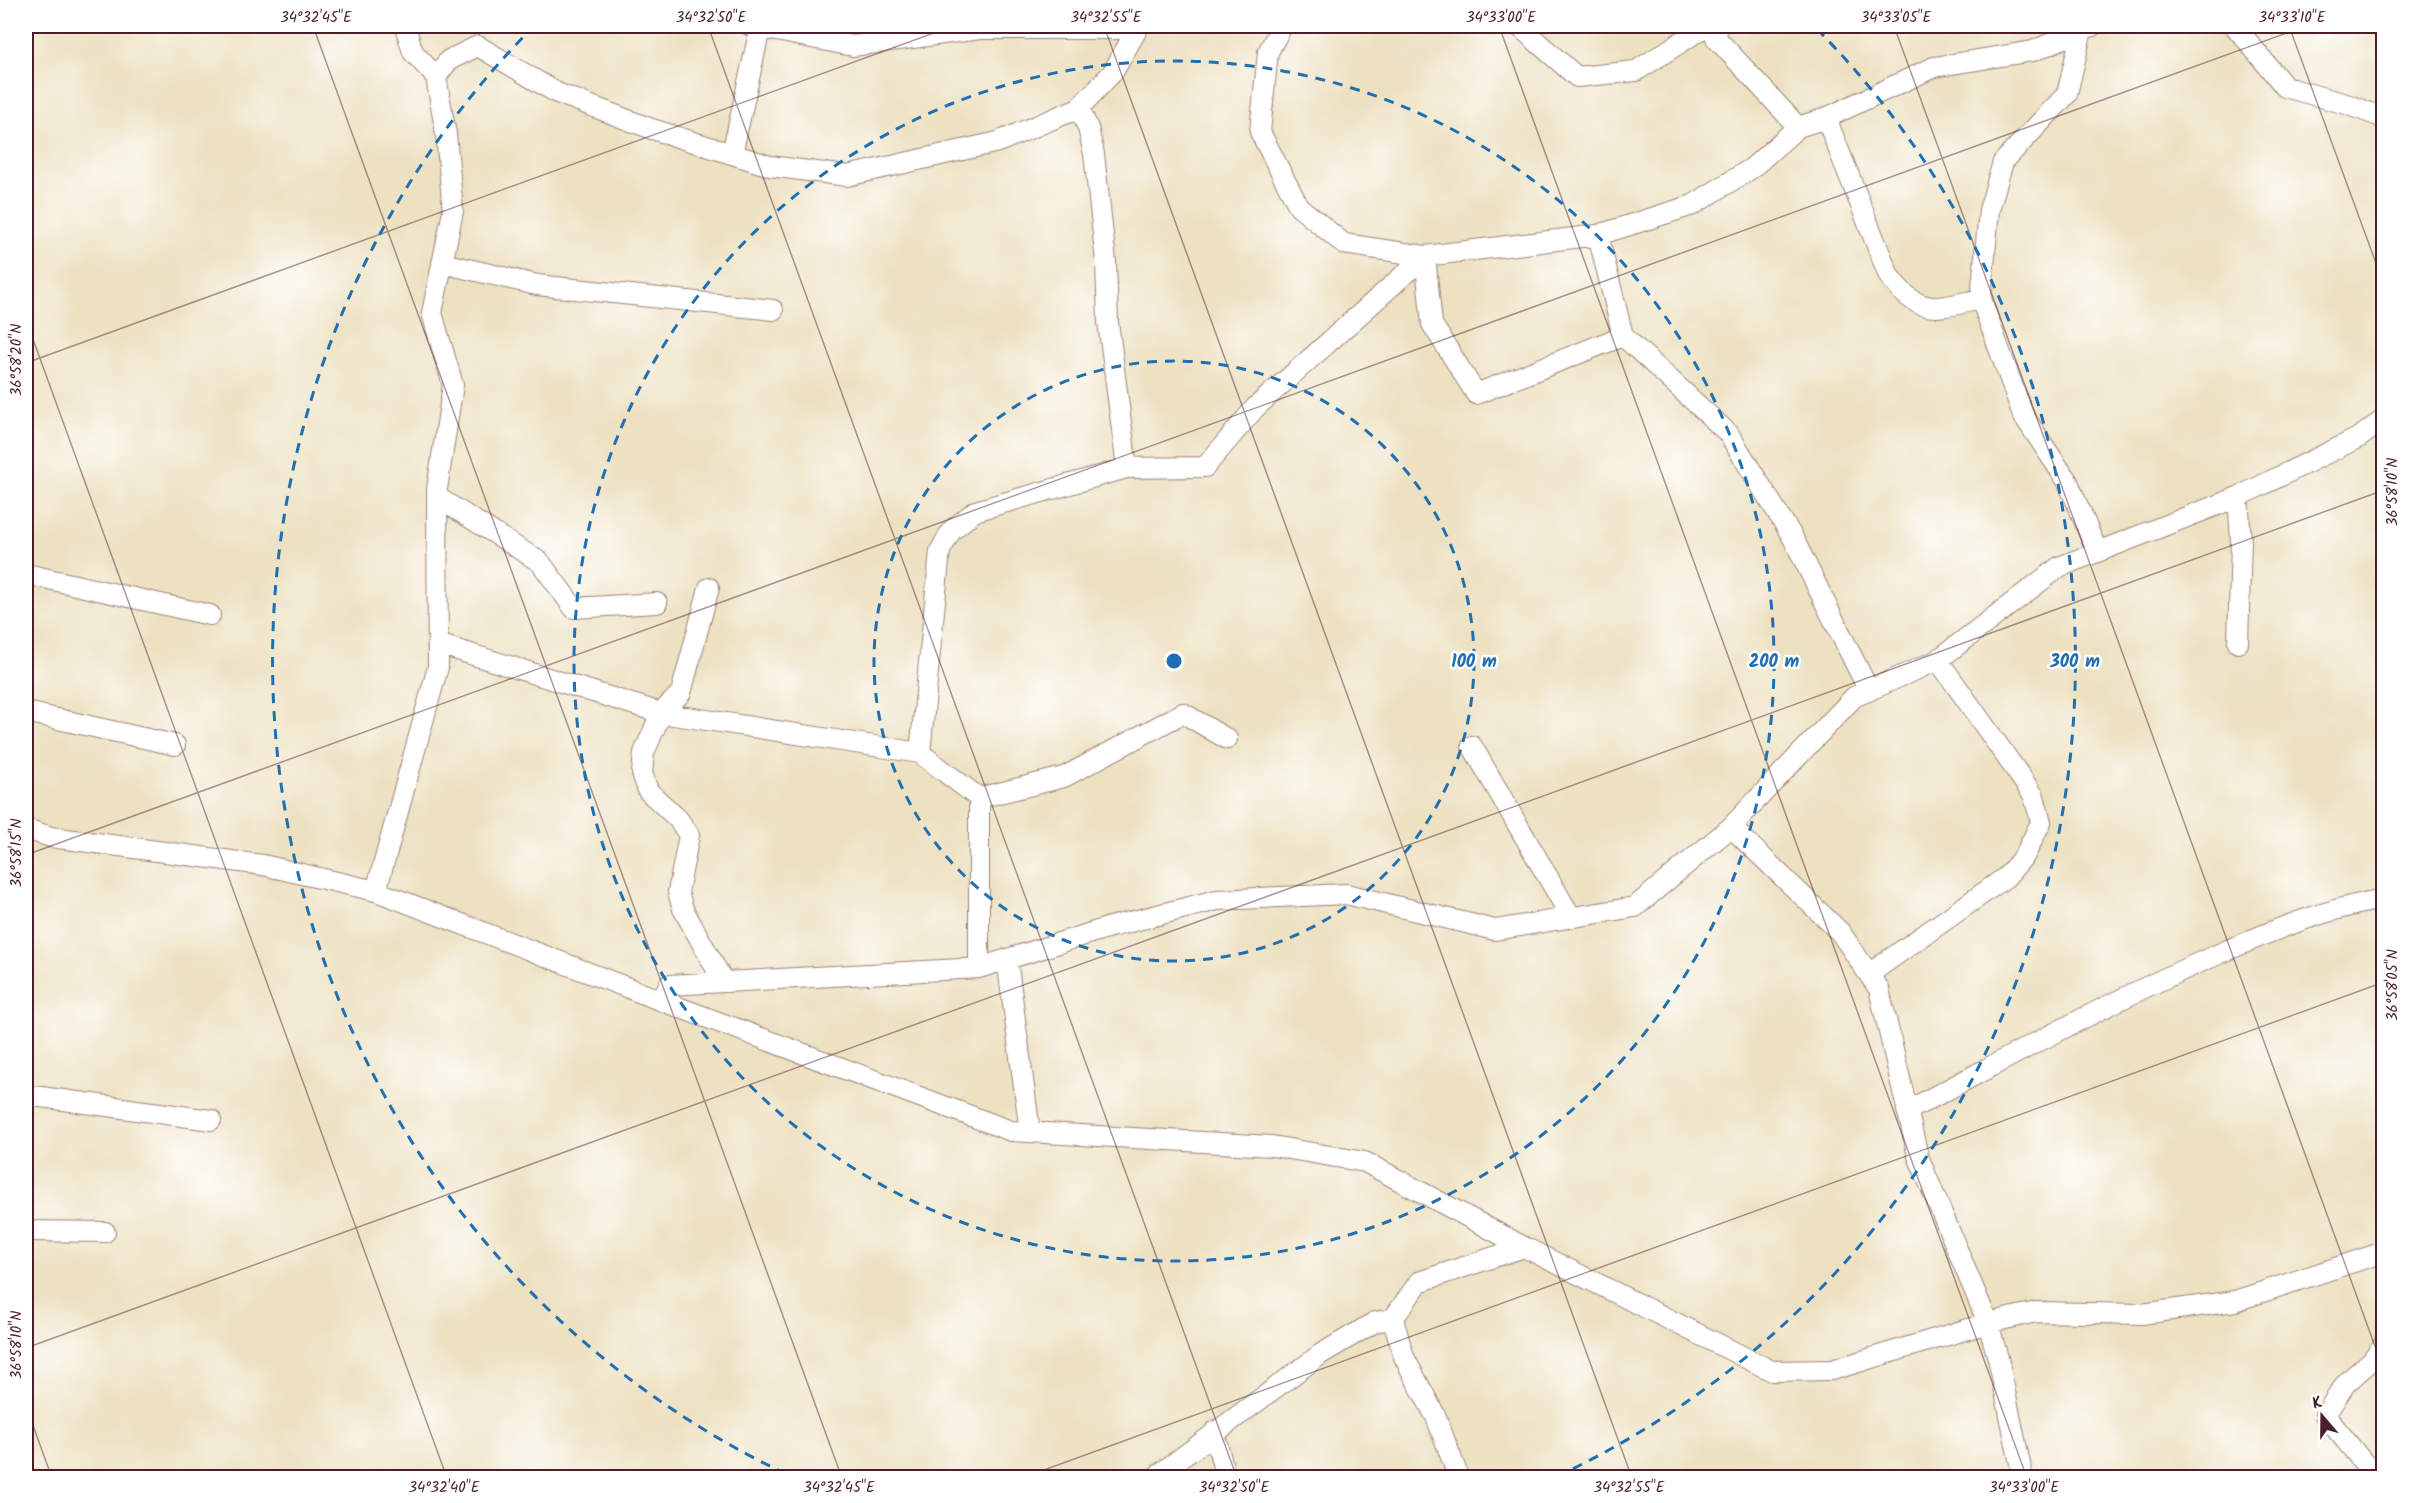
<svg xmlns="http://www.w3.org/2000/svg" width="2409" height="1503" font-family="Kalam,sans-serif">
	<rect width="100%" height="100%" fill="#fff"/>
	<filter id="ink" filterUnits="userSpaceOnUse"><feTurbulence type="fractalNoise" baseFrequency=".0167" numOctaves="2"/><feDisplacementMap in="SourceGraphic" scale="12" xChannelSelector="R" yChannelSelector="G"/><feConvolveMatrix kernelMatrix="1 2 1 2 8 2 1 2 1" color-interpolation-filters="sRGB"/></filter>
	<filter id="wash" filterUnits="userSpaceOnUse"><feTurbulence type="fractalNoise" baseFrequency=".008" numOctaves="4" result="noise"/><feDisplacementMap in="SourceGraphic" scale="24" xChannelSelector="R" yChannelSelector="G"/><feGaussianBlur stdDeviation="1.35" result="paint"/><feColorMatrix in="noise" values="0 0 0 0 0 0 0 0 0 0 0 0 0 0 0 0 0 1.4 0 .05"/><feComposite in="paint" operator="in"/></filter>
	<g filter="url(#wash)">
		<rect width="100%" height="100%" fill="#ede1c1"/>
	</g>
	<g filter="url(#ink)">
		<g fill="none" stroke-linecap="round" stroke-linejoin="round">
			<g stroke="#9c8076" stroke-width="22">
				<path id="minor" d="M405,26L413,52L436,77
					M751,26L853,46L980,29H1137
					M1282,26L1268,52L1260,132L1299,207L1344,244L1425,256L1598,235L1693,205L1752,168L1798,127L1826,118L1934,67L2033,51L2092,26
					M1519,26L1577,77L1636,71L1706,26
					M1717,26L1716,38L1798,127
					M2235,26L2285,87L2346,104L2384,118
					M2082,30L2067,94L2003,162L1989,210L1981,299L2023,415L2068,482L2097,551
					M1079,108L1088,128L1094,154L1106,262L1108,322L1127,468
					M1826,118L1889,276C1920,318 1936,308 1981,299
					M732,154L760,29
					M1598,235L1623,336L1728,433L1792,536L1869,691
					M442,263L537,285L773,310
					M437,497L540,562L574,608L657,603
					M26,574L210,615
					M709,588L681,693L661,713L644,753L642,773L648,791L678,819L689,835L678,892L683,909L723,981
					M2238,643L2241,541L2238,497
					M438,644L661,713L920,753L979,798L1064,777L1183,713L1227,739
					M26,712L175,745
					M1472,746L1571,917
					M920,753L940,551L951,531L975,511L1127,468L1205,467L1255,408L1425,256L1432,324L1476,394L1623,336
					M1731,827L1840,932L1879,989L1918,1156L1988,1323L1998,1358L2023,1478
					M26,829L51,837L263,865L376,891L662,1001L1011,1131L1272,1146L1365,1162L1524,1247L1772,1371L1832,1370L1988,1323L2036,1312L2142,1314L2235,1301L2384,1252
					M376,891L438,667L437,489L453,385L432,313L453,211L446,134L436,77L449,60L478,46L557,93L652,129L770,166L847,176L998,142L1079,108L1113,72L1139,26
					M1007,959L1030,1132
					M979,968V798
					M1869,974L2006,877L2025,855L2041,822L2034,796L1938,660
					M662,1001L669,985L979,968L1110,927L1217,900L1346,894L1495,930L1635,907L1731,827L1854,697L1938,660L2059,567L2238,497L2360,437L2384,419
					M26,1095L211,1120
					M1907,1111C2008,1058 2108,1002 2212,957C2268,932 2323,909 2384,899
					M26,1231L105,1232
					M1214,1432L1226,1478
					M1154,1478L1321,1354L1375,1322L1393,1319
					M1456,1478L1457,1473L1436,1417L1404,1357L1393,1319L1419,1282L1524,1247
					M2376,1478L2325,1415L2346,1383L2372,1360L2384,1344"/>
			</g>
			<use href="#minor" stroke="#fff" stroke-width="20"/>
		</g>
	</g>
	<path fill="none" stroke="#4a1f2b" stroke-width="1.5" stroke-opacity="0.45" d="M313,26L842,1478M708,26L1237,1478M1104,26L1632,1478M1499,26L2027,1478M1894,26L2384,1371M2289,26L2384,285M26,320L447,1478M26,363L953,26M26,855L2306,26M26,1348L2384,490M26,1406L52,1478M1022,1478L2384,982M2375,1478L2384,1474"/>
	<g fill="none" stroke="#1f6fb2" stroke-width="3" stroke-dasharray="10 8">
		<circle cx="1174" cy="661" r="300"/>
		<circle cx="1174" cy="661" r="600"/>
		<path d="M786 1474A901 901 0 0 1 531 29M1817 29A901 901 0 0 1 1562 1474"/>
	</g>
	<circle cx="1174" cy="661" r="9" fill="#1f6fb2" stroke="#fff" stroke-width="3"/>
	<g font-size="18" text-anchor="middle" font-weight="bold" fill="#1f6fb2" stroke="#fff" stroke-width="5" stroke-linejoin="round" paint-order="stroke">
		<text x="1474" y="667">100 m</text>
		<text x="1774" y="667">200 m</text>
		<text x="2075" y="667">300 m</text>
	</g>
	<rect width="2409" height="1503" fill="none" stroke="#fff" stroke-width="66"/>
	<g transform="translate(2322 1416) rotate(340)" stroke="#ffffff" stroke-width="4.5" paint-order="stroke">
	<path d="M0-4.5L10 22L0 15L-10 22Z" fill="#4a1f2b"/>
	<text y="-9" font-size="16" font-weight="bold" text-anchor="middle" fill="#4a1f2b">K</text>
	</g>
	<rect x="33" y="33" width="2343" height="1437" fill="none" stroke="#4a1f2b" stroke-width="2"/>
	<g font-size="15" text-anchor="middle" fill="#4a1f2b">
		<text x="316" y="22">34°32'45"E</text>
		<text x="711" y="22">34°32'50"E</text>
		<text x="1106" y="22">34°32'55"E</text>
		<text x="1501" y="22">34°33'00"E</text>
		<text x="1896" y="22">34°33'05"E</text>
		<text x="2292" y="22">34°33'10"E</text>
		<text transform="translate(16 360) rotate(-90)" y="5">36°58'20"N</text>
		<text transform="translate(2392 492) rotate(-90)" y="5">36°58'10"N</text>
		<text transform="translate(16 853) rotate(-90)" y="5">36°58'15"N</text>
		<text transform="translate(2392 985) rotate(-90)" y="5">36°58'05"N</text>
		<text transform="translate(16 1345) rotate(-90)" y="5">36°58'10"N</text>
		<text x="444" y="1492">34°32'40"E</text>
		<text x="839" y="1492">34°32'45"E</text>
		<text x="1234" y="1492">34°32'50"E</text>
		<text x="1629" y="1492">34°32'55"E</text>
		<text x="2024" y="1492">34°33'00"E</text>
	</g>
</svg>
